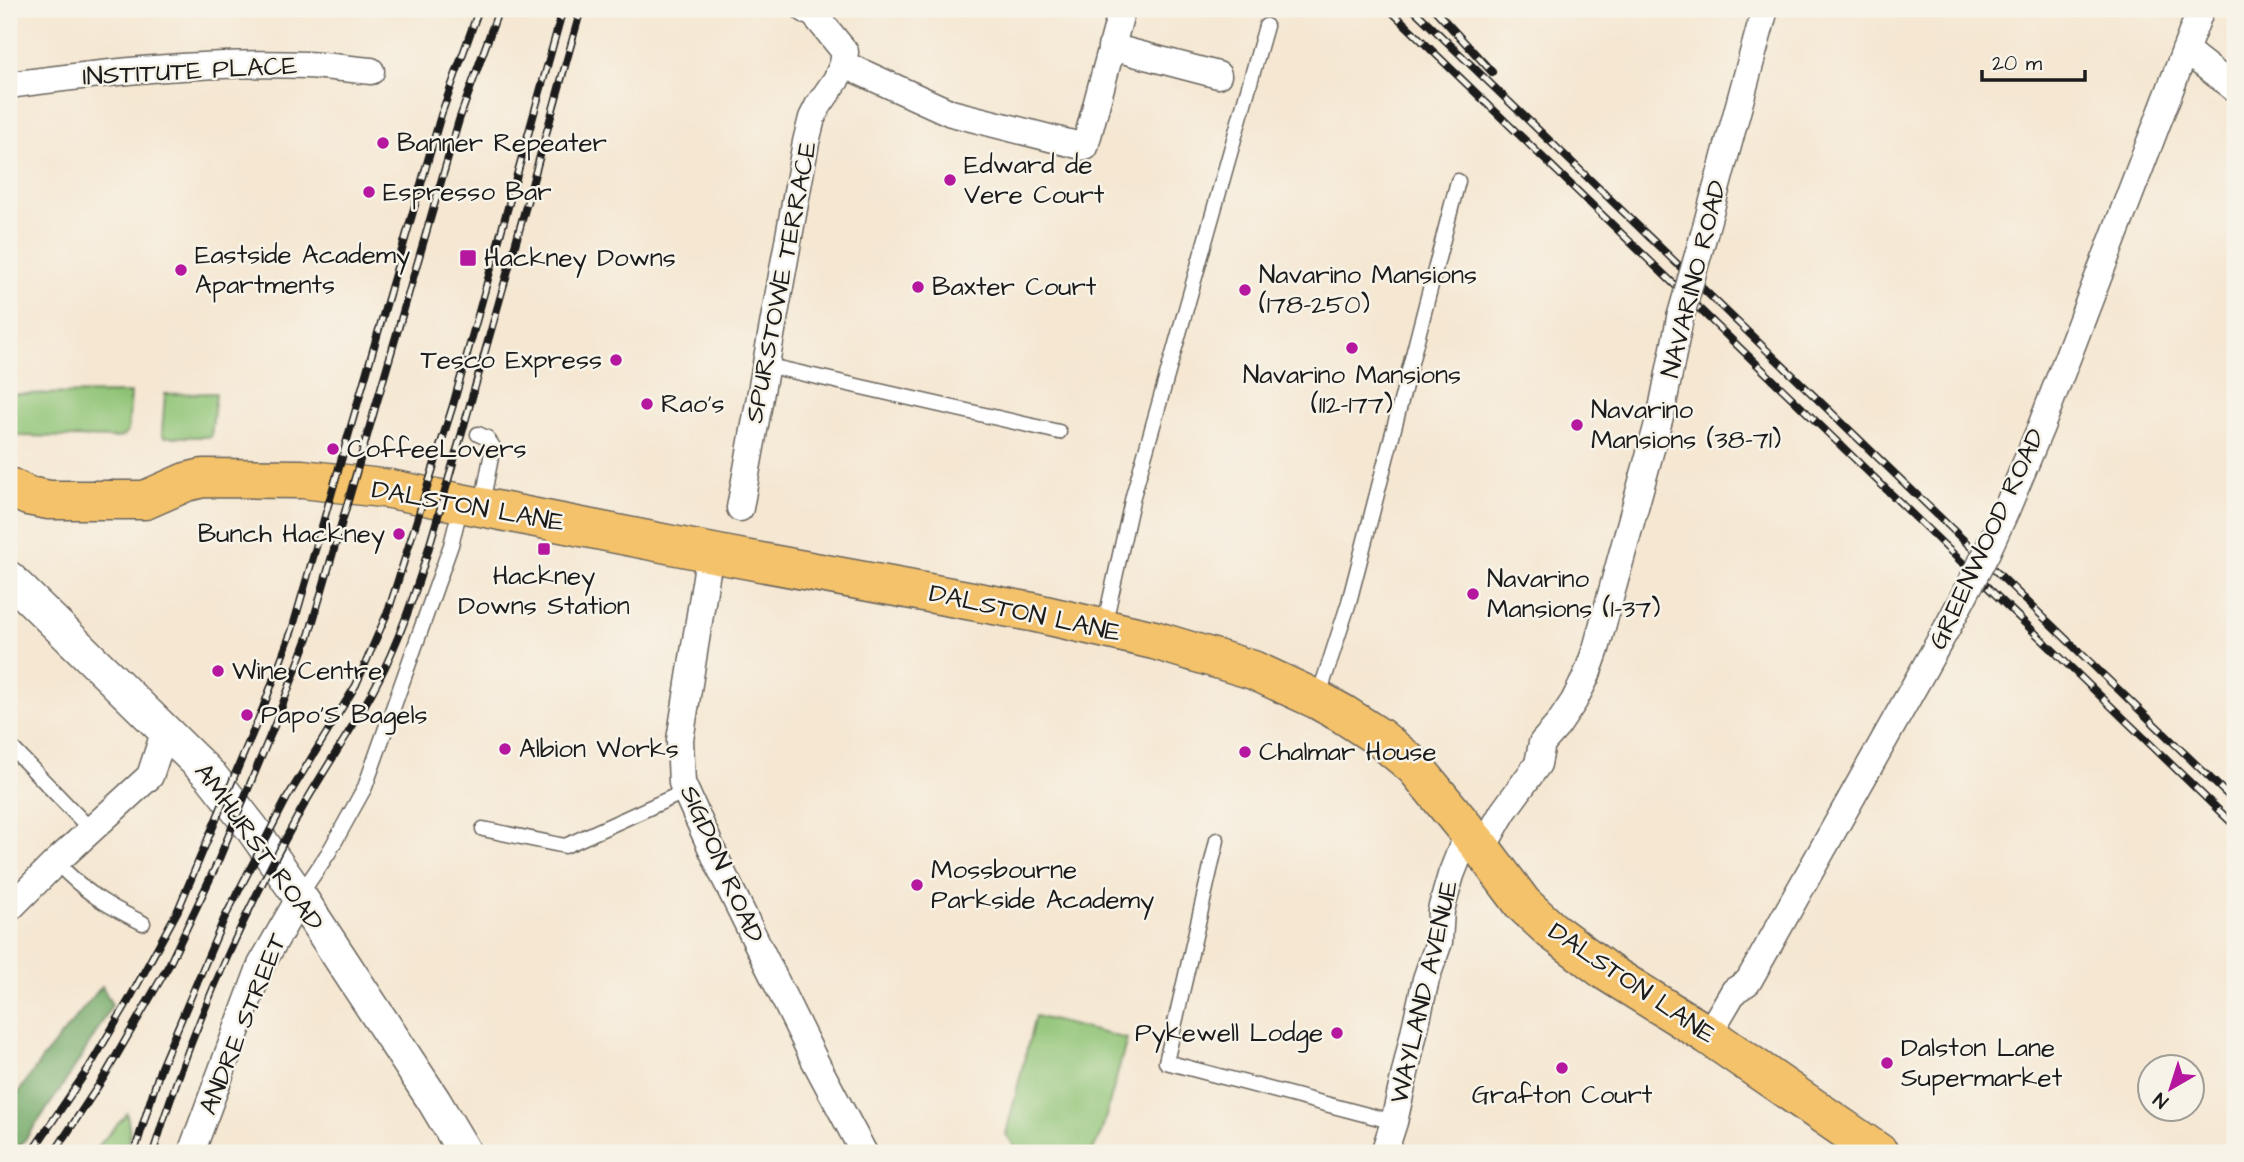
<svg xmlns="http://www.w3.org/2000/svg" width="2244" height="1162" font-family="'Architects Daughter',sans-serif">
	<rect width="100%" height="100%" fill="#f7f3e8"/>
	<filter id="ink" filterUnits="userSpaceOnUse"><feTurbulence type="fractalNoise" baseFrequency=".0143" numOctaves="2"/><feDisplacementMap in="SourceGraphic" scale="14" xChannelSelector="R" yChannelSelector="G"/><feConvolveMatrix kernelMatrix="1 2 1 2 8 2 1 2 1" color-interpolation-filters="sRGB"/></filter>
	<filter id="wash" filterUnits="userSpaceOnUse"><feTurbulence type="fractalNoise" baseFrequency=".00686" numOctaves="4" result="noise"/><feDisplacementMap in="SourceGraphic" scale="28" xChannelSelector="R" yChannelSelector="G"/><feGaussianBlur stdDeviation="1.57" result="paint"/><feColorMatrix in="noise" values="0 0 0 0 0 0 0 0 0 0 0 0 0 0 0 0 0 1.4 0 .05"/><feComposite in="paint" operator="in"/></filter>
	<g filter="url(#wash)">
		<rect width="100%" height="100%" fill="#f5e7d2"/>
		<path fill="#8ec375" stroke="#557048" stroke-width="2" d="M131,393L128,431L125,435L118,438L19,436L9,431V394Z
			M216,393L211,437H164L162,432L165,394Z
			M1035,1016L1127,1039L1101,1134L1091,1153H1019L1006,1134Z
			M127,1113L130,1134L125,1153H92Z"/>
		<path fill="#72a966" stroke="#476241" stroke-width="2" d="M102,986L112,1005C83,1057 51,1105 15,1153H9V1106L42,1059Z"/>
	</g>
	<g filter="url(#ink)">
		<g fill="none" stroke-linecap="round" stroke-linejoin="round">
			<g stroke="#68635c" stroke-width="17">
				<path id="service" d="M765,365L1059,432
					M478,434L487,438L493,447L482,504
					M1104,627L1133,496L1266,26
					M1318,698L1349,602L1458,181
					M9,747L14,750L90,829
					M483,829L565,846L686,791
					M1217,840L1166,1062L1394,1122
					M56,862C86,893 104,904 143,923
					M300,895L329,852L365,787L451,545L461,505"/>
			</g>
			<g stroke="#68635c" stroke-width="29">
				<path id="minor" d="M1111,47L1218,75
					M2185,50L2235,89
					M843,64L951,113L1085,147L1122,9
					M9,85C107,72 207,61 307,65C328,66 350,69 371,71
					M1704,234L1765,9
					M740,508L806,142L812,118L818,106L836,80L843,64L845,52L815,15L805,9
					M2007,508L2040,429L2201,9
					M710,552L680,740L682,783L723,874L815,1061L864,1153
					M1482,849L1503,812L1538,764L1542,743L1558,725L1574,701L1586,677L1596,649L1662,409L1680,318
					M9,909L56,862L150,776L165,730
					M1708,1035L1734,991L1748,982L1947,628
					M191,1153L261,965L300,897
					M1384,1153L1394,1122L1426,979L1439,942L1441,910L1451,875L1468,832"/>
			</g>
			<g stroke="#68635c" stroke-width="36">
				<path id="tertiary" d="M9,578L211,776L251,827L300,897L434,1101L465,1153"/>
			</g>
			<g stroke="#68635c" stroke-width="41">
				<path id="primary" d="M9,487L28,496L49,500H145L186,482L203,478L302,479L390,489L728,556L1032,612L1154,640L1253,670L1318,700L1343,714L1380,738L1415,767L1482,849L1523,904L1551,930L1607,972L1708,1035L1879,1153"/>
			</g>
			<use href="#service" stroke="#fff" stroke-width="14"/>
			<use href="#minor" stroke="#fff" stroke-width="26"/>
			<use href="#tertiary" stroke="#fff" stroke-width="33"/>
			<use href="#primary" stroke="#f4c26a" stroke-width="38"/>
			<g stroke="#1c1c1c" stroke-width="8">
				<path id="rail" d="M1389,9L2235,826
					M1413,9L2235,802
					M1434,9L1492,72
					M31,1153L90,1066L130,998L178,910L263,708L292,630L441,115L479,9
					M54,1153L104,1077L169,965L216,866L277,719L309,635L459,120L499,9
					M134,1153L161,1067L224,919L287,798L356,685L389,609L453,405L563,9
					M153,1153C189,1035 239,922 299,814C329,760 366,711 391,654C422,584 439,509 461,436C502,294 541,151 581,9"/>
			</g>
			<use href="#rail" stroke="#f7f3e8" stroke-width="5" stroke-dasharray="16" stroke-linecap="butt"/>
			<g stroke="#68635c" stroke-width="29" stroke-linecap="butt">
				<path id="minor-bridge" d="M1680,318L1704,234
					M1947,628L1986,554L2007,508"/>
			</g>
			<use href="#minor-bridge" stroke="#fff" stroke-width="26"/>
		</g>
	</g>
	<g fill="#b5179e" stroke="#f7f3e8" stroke-width="2.5">
		<circle cx="383" cy="143" r="7"/>
		<circle cx="950" cy="180" r="7"/>
		<circle cx="369" cy="192" r="7"/>
		<rect x="459" y="249" width="18" height="18" rx="3.5"/>
		<circle cx="181" cy="270" r="7"/>
		<circle cx="918" cy="287" r="7"/>
		<circle cx="1245" cy="290" r="7"/>
		<circle cx="1352" cy="348" r="7"/>
		<circle cx="616" cy="360" r="7"/>
		<circle cx="647" cy="404" r="7"/>
		<circle cx="1577" cy="425" r="7"/>
		<circle cx="333" cy="449" r="7"/>
		<circle cx="399" cy="534" r="7"/>
		<rect x="537" y="542" width="14" height="14" rx="3.5"/>
		<circle cx="1473" cy="594" r="7"/>
		<circle cx="218" cy="671" r="7"/>
		<circle cx="247" cy="715" r="7"/>
		<circle cx="505" cy="749" r="7"/>
		<circle cx="1245" cy="752" r="7"/>
		<circle cx="917" cy="885" r="7"/>
		<circle cx="1337" cy="1033" r="7"/>
		<circle cx="1887" cy="1063" r="7"/>
		<circle cx="1562" cy="1068" r="7"/>
	</g>
	<g text-anchor="middle" dominant-baseline="central" stroke-width="5" stroke-linejoin="round" paint-order="stroke">
		<g font-size="26" fill="#1c1c1c" stroke="#f7f3e8">
			<text transform="translate(190 71) rotate(-3)">INSTITUTE PLACE</text>
			<text transform="translate(1694 279) rotate(-76)">NAVARINO ROAD</text>
			<text transform="translate(781 282) rotate(-79)">SPURSTOWE TERRACE</text>
			<text transform="translate(468 506) rotate(10)">DALSTON LANE</text>
			<text transform="translate(1987 539) rotate(-65)">GREENWOOD ROAD</text>
			<text transform="translate(1025 613) rotate(12)">DALSTON LANE</text>
			<text transform="translate(259 847) rotate(54)">AMHURST ROAD</text>
			<text transform="translate(722 864) rotate(66)">SIGDON ROAD</text>
			<text transform="translate(1632 983) rotate(34)">DALSTON LANE</text>
			<text transform="translate(1424 992) rotate(-77)">WAYLAND AVENUE</text>
			<text transform="translate(243 1024) rotate(-68)">ANDRE STREET</text>
		</g>
		<g font-size="26" fill="#1c1c1c" stroke="#f7f3e8" text-anchor="start">
			<text x="397" y="143">Banner Repeater</text>
			<text x="964" y="165">Edward de<tspan x="964" dy="30">Vere Court</tspan></text>
			<text x="383" y="192">Espresso Bar</text>
			<text x="195" y="255">Eastside Academy<tspan x="195" dy="30">Apartments</tspan></text>
			<text x="484" y="258">Hackney Downs</text>
			<text x="1259" y="275">Navarino Mansions<tspan x="1259" dy="30">(178-250)</tspan></text>
			<text x="932" y="287">Baxter Court</text>
			<text x="602" y="360" text-anchor="end">Tesco Express</text>
			<text x="1352" y="375" text-anchor="middle">Navarino Mansions<tspan x="1352" dy="30">(112-177)</tspan></text>
			<text x="661" y="404">Rao's</text>
			<text x="1591" y="410">Navarino<tspan x="1591" dy="30">Mansions (38-71)</tspan></text>
			<text x="347" y="449">CoffeeLovers</text>
			<text x="385" y="534" text-anchor="end">Bunch Hackney</text>
			<text x="544" y="576" text-anchor="middle">Hackney<tspan x="544" dy="30">Downs Station</tspan></text>
			<text x="1487" y="579">Navarino<tspan x="1487" dy="30">Mansions (1-37)</tspan></text>
			<text x="232" y="671">Wine Centre</text>
			<text x="261" y="715">Papo'S Bagels</text>
			<text x="519" y="749">Albion Works</text>
			<text x="1259" y="752">Chalmar House</text>
			<text x="931" y="870">Mossbourne<tspan x="931" dy="30">Parkside Academy</tspan></text>
			<text x="1323" y="1033" text-anchor="end">Pykewell Lodge</text>
			<text x="1901" y="1048">Dalston Lane<tspan x="1901" dy="30">Supermarket</tspan></text>
			<text x="1562" y="1095" text-anchor="middle">Grafton Court</text>
		</g>
	</g>
	<rect width="2244" height="1162" fill="none" stroke="#f7f3e8" stroke-width="35"/>
	<g transform="translate(2171 1088) rotate(219)"><circle r="33" fill="#f7f3e8" stroke="#9f9d96" stroke-width="2"/>
	<path d="M0-5L12 26L0 18L-12 26Z" fill="#b5179e"/>
	<text y="-10" font-size="19" font-weight="bold" text-anchor="middle" fill="#1c1c1c">N</text>
	</g>
	<path d="M1982 70v10h103v-10" fill="none" stroke="#1c1c1c" stroke-width="3.5"/>
	<text x="1992" y="70" font-size="21" fill="#1c1c1c" stroke="#f7f3e8" stroke-width="5" paint-order="stroke">20 m</text>
</svg>
